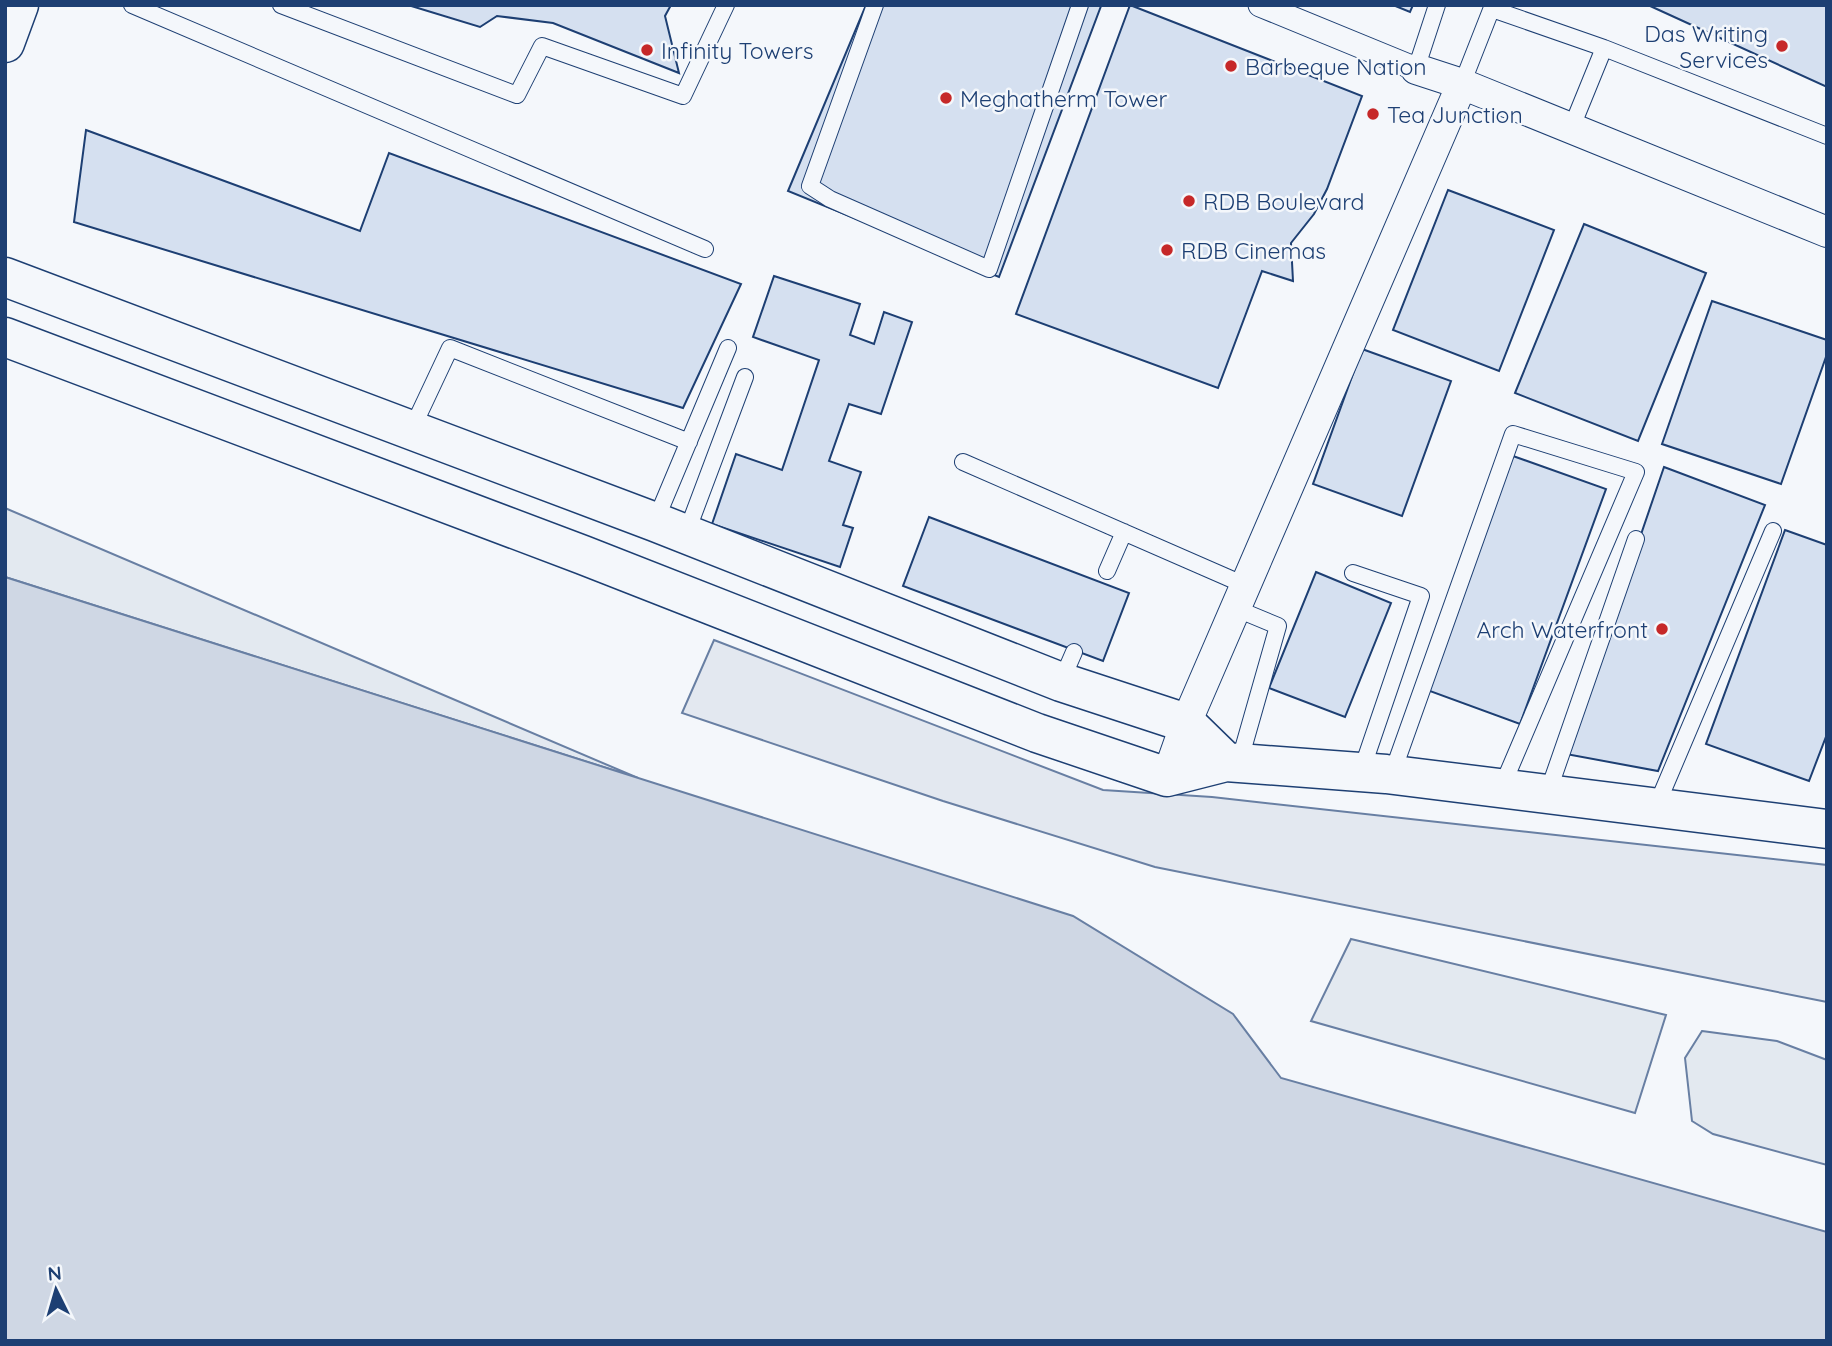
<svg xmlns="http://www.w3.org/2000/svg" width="1832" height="1346" font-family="Quicksand,sans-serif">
	<rect width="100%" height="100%" fill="#f4f7fb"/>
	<path fill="#e3e9f0" stroke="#687fa3" stroke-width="2" d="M5,508L638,778L5,577Z
		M1351,939L1666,1015L1635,1113L1311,1021Z
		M1702,1031L1777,1041L1827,1060V1165L1713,1134L1692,1121L1685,1058Z"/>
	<path fill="#e3e8f0" stroke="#687fa3" stroke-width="2" d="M714,640L1103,790L1212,797L1827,865V1002L1155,867L943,801L682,713Z"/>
	<path fill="#cfd7e4" stroke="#687fa3" stroke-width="2" d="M5,577L1073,916L1233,1014L1281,1078L1827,1232V1341H5Z"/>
	<path fill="#d5e0f0" stroke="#1d3f73" stroke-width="2" d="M408,5H671L665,16L679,73L553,23L497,16L480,27Z
		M866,5L1101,6L999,277L788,191Z
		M1130,5L1362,96L1327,189L1314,214L1291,243L1293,281L1262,271L1218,388L1016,314Z
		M1393,5H1413L1410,12Z
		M1648,5H1827V87Z
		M86,130L360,231L389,153L741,284L683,408L74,222Z
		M1448,190L1554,230L1499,371L1393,330Z
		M1584,224L1706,273L1638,441L1515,393Z
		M774,276L860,304L850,335L874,344L884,312L912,322L881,414L849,404L829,461L861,472L843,525L853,528L840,567L712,524L736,454L782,470L819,360L753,337Z
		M1712,301L1827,340V354L1781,484L1662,444Z
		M1362,349L1451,381L1402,516L1313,484Z
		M1513,456L1606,489L1520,724L1427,690Z
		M1664,467L1765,505L1658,771L1566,754Z
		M929,517L1129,593L1103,661L903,586Z
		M1785,530L1827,545V734L1809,781L1706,744Z
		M1316,572L1391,603L1345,717L1269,688Z"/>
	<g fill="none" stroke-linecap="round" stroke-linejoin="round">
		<g stroke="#1d3f73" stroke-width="18">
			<path id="service" d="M132,5L705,249
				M281,5L517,95L542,46L683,96L726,5
				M875,5L810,186L830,199L989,269L1080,5
				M1492,9L1604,48L1827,136
				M1416,69L1437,5
				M1462,84L1493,5
				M1571,129L1604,48
				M411,431L450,348L689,442
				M963,462L1247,586
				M655,522L728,348
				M686,534L745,377
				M1107,571L1124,532
				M1353,573L1421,596L1361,772
				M1237,609L1278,626L1239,763
				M1061,682L1074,652
				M1392,774L1513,434L1636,472L1501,789
				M1547,795L1636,539
				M1656,807L1773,531"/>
		</g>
		<g stroke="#1d3f73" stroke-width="25">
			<path id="pedestrian" d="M1260,5L1416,69"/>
		</g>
		<g stroke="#1d3f73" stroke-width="32">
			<path id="minor" d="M1416,69L1462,84L1827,232
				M1167,777L1186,723L1462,84"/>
		</g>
		<g stroke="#1d3f73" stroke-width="41">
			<path id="tertiary" d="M5,277L655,522L1061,682L1186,723L1226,762
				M5,337L583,555L1037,733L1167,777L1226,762L1386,774L1827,829"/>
		</g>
		<g stroke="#1d3f73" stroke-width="41">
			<path id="secondary" d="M5,43L19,5"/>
		</g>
		<use href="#service" stroke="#f4f7fb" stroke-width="16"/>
		<use href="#pedestrian" stroke="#f4f7fb" stroke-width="23"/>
		<use href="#minor" stroke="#f4f7fb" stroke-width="30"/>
		<use href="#tertiary" stroke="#f4f7fb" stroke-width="38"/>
		<use href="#secondary" stroke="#f4f7fb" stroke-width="38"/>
	</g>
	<g fill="#c62828" stroke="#f4f7fb" stroke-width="2.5">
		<circle cx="1782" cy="46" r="7"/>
		<circle cx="647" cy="50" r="7"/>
		<circle cx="1231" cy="66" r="7"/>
		<circle cx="946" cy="98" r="7"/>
		<circle cx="1373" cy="114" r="7"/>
		<circle cx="1189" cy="201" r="7"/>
		<circle cx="1167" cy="250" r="7"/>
		<circle cx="1662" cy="629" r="7"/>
	</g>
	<g text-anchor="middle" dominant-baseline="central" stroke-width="5" stroke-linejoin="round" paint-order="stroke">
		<g font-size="23" fill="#1d3f73" stroke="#f4f7fb" text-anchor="start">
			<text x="1768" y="33" text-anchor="end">Das Writing<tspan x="1768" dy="26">Services</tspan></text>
			<text x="661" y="50">Infinity Towers</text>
			<text x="1245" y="66">Barbeque Nation</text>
			<text x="960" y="98">Meghatherm Tower</text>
			<text x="1387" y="114">Tea Junction</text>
			<text x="1203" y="201">RDB Boulevard</text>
			<text x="1181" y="250">RDB Cinemas</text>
			<text x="1648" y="629" text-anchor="end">Arch Waterfront</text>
		</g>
	</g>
	<rect width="1832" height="1346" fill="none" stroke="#1d3f73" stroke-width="14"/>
	<g transform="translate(56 1290) rotate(355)" stroke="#f4f7fb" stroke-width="5" paint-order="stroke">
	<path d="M0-5L12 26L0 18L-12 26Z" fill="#1d3f73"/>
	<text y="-10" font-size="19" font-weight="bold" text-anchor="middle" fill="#1d3f73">N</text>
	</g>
</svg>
